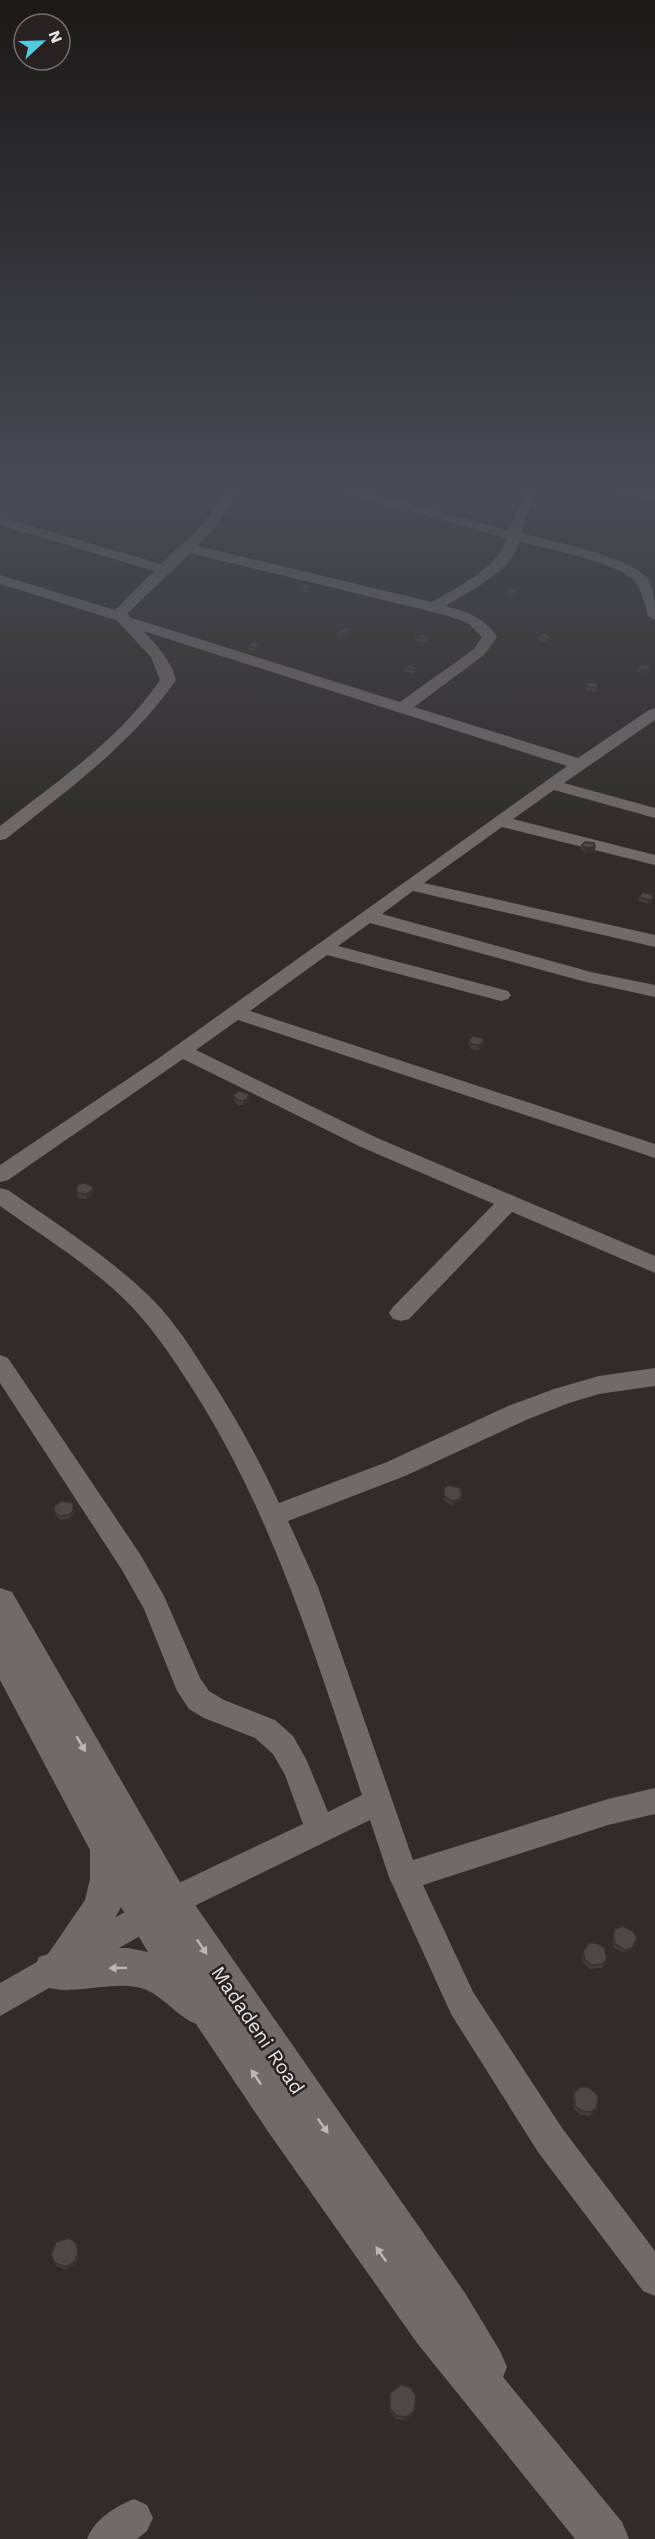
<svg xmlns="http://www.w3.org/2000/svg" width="655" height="2539" font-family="'Work Sans',sans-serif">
	<rect width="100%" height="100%" fill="#312c2a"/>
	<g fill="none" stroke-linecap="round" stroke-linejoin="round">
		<path fill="#716a69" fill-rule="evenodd" d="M229,487H242L218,524L197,546L432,602C455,588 501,567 506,538L325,487H348L508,530L528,487H541L522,526L521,533C550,541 633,557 649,580C655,592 655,606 655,620L648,616C645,605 642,590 635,581C620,563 544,548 519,541C515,569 468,592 446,606C468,612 485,618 497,637L484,655L414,707L578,758L649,710L655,708V720L564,783L655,808V818L554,790L513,819L655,855V865L502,827L424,883L655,935V947L413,891L382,914L591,972L655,985V997L582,981L370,923L338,946L508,991L511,995L508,999L501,1001L327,955L250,1011L655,1144V1158L238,1020L196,1050L375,1137L655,1256V1273L512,1212L409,1319L401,1321L393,1319L389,1313L393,1307L494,1204L361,1147L183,1059L8,1180L0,1182V1165L159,1058L567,766L143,631C157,645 171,660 176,680C132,744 66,791 6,839L0,840V826C55,783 120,739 160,680L151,657L116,620L0,584V575L115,610L154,571L0,525V517L161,564L203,524ZM190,553L445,615L468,623L482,637L474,649L400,702L129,617L128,613Z
			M605,487H633L655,492V500L606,490Z
			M0,1188L8,1190C55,1223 105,1254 147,1294C169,1315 187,1341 203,1367C232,1411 257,1455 279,1503L387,1462L508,1406L554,1389L599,1376L655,1368V1386L599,1394L569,1403L526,1420L405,1476L288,1521L318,1587L413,1860L608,1799L655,1788V1814L608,1825L423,1885L473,1992L562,2128L655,2251V2296L643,2291L538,2152L451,2014L389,1877L370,1820L182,1912L0,2016V1983L160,1892L303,1824L285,1775L273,1754L255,1738L204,1718L189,1709L177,1691L144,1609L122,1570L0,1383V1355L8,1358L140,1554L164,1596L200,1678L209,1691L224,1700L275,1720L293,1736L307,1761L328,1812L362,1795C315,1656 274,1518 195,1393C176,1363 157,1334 133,1308C95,1268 45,1238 0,1206Z
			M134,2499L147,2505L153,2518L147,2531L137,2539H87C95,2519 114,2507 134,2499Z"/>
		<path fill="#716a69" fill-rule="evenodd" d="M0,1588L12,1592L184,1889L465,2293L500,2351L507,2367L503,2377L622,2522L629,2539H575L417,2343L269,2133L196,2024C176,2016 162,1994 141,1988C108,1980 71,1998 39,1985L33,1971L39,1957L48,1954L85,1900L90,1879V1850L0,1680ZM121,1907L148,1952L128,1948H99Z"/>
	</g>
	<path fill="#423d3c" d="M106,490L120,493L114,496L106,494Z
		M156,494H169V498L162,500L156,498Z
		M150,505L163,508L158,511L150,509Z
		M308,585L310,592L308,593L299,591V587Z
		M505,590L517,592V595L511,597L505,594Z
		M350,630V634L341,638L338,635V631Z
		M544,633L550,641L546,643L539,640V636Z
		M415,637H427V641L424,643L415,641Z
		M259,644V648L255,652L248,650V646Z
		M408,665L416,671L414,674L404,671V667Z
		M638,666L650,668V672L640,674L637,670Z
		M586,686H598V690L595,692L585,690Z
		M582,845L595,847V851L584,853L581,849Z
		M643,892L652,903L648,904L639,901V897Z
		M469,1040L484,1047L478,1050L471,1049L468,1044Z
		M249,1094L248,1103L243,1105H238L234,1101L233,1096Z
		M93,1187V1195L87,1199L79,1198L77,1194L76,1190Z
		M444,1489L462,1499L458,1503L452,1505L444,1501Z
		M73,1503L74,1515L69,1519L60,1520L56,1516L54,1507Z
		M613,1936L636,1942L631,1951L624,1953L614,1948L612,1940Z
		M583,1952L607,1958L606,1961L602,1968L590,1969L584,1964L582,1956Z
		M574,2093L597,2107L596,2111L590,2116L581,2115L574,2109L573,2097Z
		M51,2255H79L76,2264L67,2270L56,2266Z
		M390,2393L414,2413L406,2420L397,2419L390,2412Z"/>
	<path fill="#363231" d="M119,489L120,493L114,496V492Z
		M169,494V498L162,500V496Z
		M163,505V508L158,511L157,507Z
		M517,592V595L511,597V594Z
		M350,630V634L341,638V633Z
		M550,637V641L546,643L547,639Z
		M259,644V648L255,652V648Z
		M650,668V672L640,674L641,670Z
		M595,847V851L584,853L585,848Z
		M653,898L652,903L648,904L649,900Z
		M484,1042V1047L478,1050L479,1045Z
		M249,1094L248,1103L243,1105V1101Z
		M93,1187V1195L87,1199L86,1194Z
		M462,1495V1499L458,1503L452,1505V1501Z
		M73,1511L74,1515L69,1519V1515Z
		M637,1938L631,1951L624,1953L625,1950Z
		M597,2107L596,2111L590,2116L591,2112Z
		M76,2243L79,2255L76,2264L67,2270L66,2267Z
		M414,2411V2413L406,2420V2417Z"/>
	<path fill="#4d4746" stroke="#363231" stroke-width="1.5" d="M111,488L119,489L114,492L106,490Z
		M161,492L169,494L162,496L156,494Z
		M155,503L163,505L157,507L150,505Z
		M301,585H308L310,588L308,589L299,587Z
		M512,588L517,592L511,594L505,590Z
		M345,628L350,630L341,633L338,631Z
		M544,633L550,637L547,639L539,636Z
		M424,634L427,637L424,639L415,637Z
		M253,642L259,644L255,648L248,646Z
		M408,665L417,667L414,670L404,667Z
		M647,665L650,668L641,670L638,666Z
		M595,682L598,686L596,688L586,686L587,683Z
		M585,842L594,843L595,847L585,848L582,845Z
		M643,892L653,895V898L649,900L639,897Z
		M473,1036L482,1038L484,1042L479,1045L471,1044L469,1040Z
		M238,1091L249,1094L247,1099L243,1101L238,1100L233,1096Z
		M85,1183L93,1187L92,1191L86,1194L78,1193L76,1190L79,1184Z
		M448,1485L460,1488L462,1495L459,1499L452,1501L444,1496V1489Z
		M61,1501L73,1503V1511L69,1515L59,1516L55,1512L54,1507Z
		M622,1926L633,1931L637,1938L632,1948L625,1950L615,1944L613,1936L615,1929Z
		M589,1943H596L604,1947L607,1958L603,1964L591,1965L585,1960L583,1952Z
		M580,2087H588L598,2095L597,2107L591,2112L582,2111L575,2106L574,2093Z
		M69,2238L76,2243L78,2252L75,2261L66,2267L55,2263L51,2255L56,2242Z
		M401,2385L410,2387L416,2396L414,2411L406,2417L397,2416L390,2409V2393Z"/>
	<defs><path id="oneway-solid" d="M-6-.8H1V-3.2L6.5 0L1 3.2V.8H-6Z" transform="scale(1.5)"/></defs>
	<g fill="#bcb7b6">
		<use href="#oneway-solid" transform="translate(81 1744) rotate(60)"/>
		<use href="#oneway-solid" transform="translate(202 1947) rotate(56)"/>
		<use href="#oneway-solid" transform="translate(118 1968) rotate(179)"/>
		<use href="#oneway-solid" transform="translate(256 2077) rotate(-124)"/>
		<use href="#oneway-solid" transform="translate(323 2126) rotate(55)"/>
		<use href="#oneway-solid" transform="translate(381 2254) rotate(-125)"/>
	</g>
	<linearGradient id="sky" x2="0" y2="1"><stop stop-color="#1b1817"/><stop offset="0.58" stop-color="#484b55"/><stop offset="1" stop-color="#484b55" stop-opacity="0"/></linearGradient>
	<rect width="655" height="843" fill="url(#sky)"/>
	<g text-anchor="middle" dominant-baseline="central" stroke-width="5" stroke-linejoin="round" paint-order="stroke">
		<g font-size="20" fill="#e5e1e0" stroke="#272221">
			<text transform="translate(258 2030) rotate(56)">Madadeni Road</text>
		</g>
	</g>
	<g transform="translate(42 42) rotate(68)"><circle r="28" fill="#272221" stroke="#736e6d" stroke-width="1.5"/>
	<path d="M0-4.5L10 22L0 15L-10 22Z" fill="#54cade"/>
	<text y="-9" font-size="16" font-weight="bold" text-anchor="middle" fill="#e5e1e0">N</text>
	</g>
</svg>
